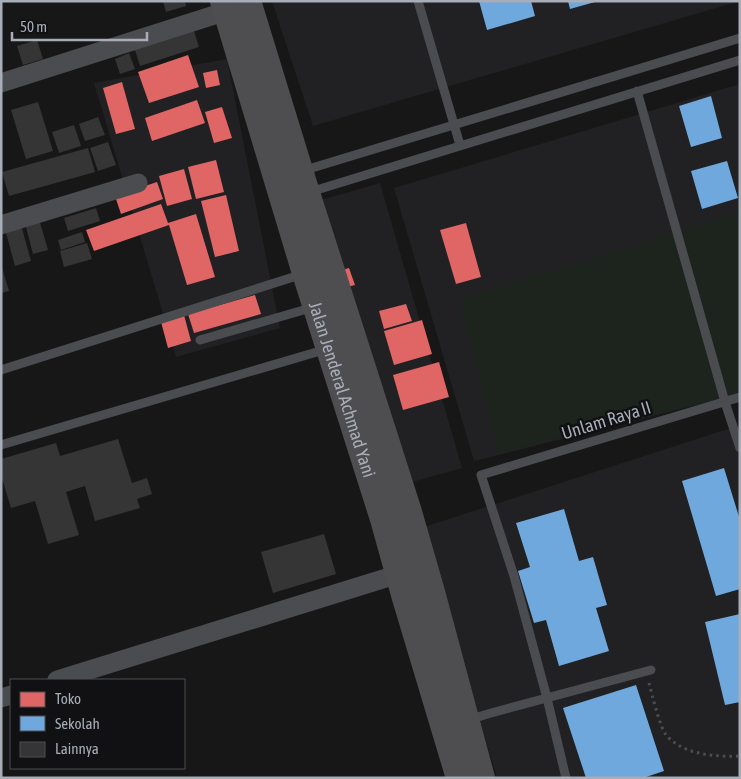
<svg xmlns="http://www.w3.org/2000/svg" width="741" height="779" font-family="'Asap Condensed',sans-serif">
	<rect width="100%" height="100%" fill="#171717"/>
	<path fill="#212123" d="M272,1H740L313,126Z
		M227,59L280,328L176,357L94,83Z
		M740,84V394L474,461L394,188Z
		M380,183L462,468L402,485L321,200Z
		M740,425V778H497L424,527Z"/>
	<path fill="#1d241e" d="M740,212V393L499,453L459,300Z"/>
	<path fill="#e06666" d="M188,55L199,87L149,103L138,72Z
		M217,70L220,85L206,88L203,73Z
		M122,82L135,129L116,134L103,88Z
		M197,100L205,123L152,141L145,118Z
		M222,107L232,138L214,143L205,112Z
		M216,160L224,192L196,199L188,167Z
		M184,169L192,199L167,206L159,176Z
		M157,182L163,199L121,214L115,196Z
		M226,195L239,251L215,257L201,201Z
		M161,204L168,223L196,214L215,277L187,285L169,225L94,251L86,230Z
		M466,223L481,277L456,284L440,230Z
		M349,268L355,285L347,287L342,270Z
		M255,295L261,314L194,333L188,314Z
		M406,304L412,321L384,329L379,311Z
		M184,315L191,341L168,348L161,322Z
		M422,320L432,354L394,365L384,331Z
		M439,362L449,397L403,410L393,375Z"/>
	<path fill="#6fa8dc" d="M479,1H531L535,16L487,30Z
		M568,1H594L595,2L570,9Z
		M711,96L722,138L691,147L679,106Z
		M727,161L738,198L702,209L691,171Z
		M724,468L740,520V589L716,596L682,481Z
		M564,509L579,561L593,557L607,605L596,608L609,651L559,666L546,620L534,623L518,571L530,567L516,523Z
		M740,614V702L725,705L705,622Z
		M636,685L664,771L643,778H586L563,708Z"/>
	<path fill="#353536" d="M163,1H185L186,6L166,12Z
		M193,28L199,47L140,66L134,47Z
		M37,40L43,59L23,65L17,46Z
		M129,53L135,69L120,74L115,59Z
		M38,102L53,151L26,159L11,110Z
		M98,117L105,135L85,141L79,124Z
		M74,125L81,146L59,153L52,132Z
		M108,142L116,165L98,171L90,148Z
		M88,148L95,172L9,196L2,172Z
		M96,208L100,221L68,231L64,218Z
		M39,219L48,250L33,254L25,223Z
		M21,225L31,261L15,266L5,229Z
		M82,232L85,242L61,250L58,240Z
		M87,243L92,259L64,267L60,251Z
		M1,264L9,291L1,293Z
		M118,439L132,483L147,478L152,494L137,499L140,508L95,521L85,486L66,492L79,535L48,544L35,501L11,508L1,475V459L56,443L60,456Z
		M324,534L336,574L273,593L261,552Z"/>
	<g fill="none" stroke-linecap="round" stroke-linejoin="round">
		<path stroke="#4d4e52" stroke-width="3" stroke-dasharray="2.5 4" stroke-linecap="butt" d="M649,683C652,695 660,727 666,735C683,755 716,757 740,756"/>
		<path stroke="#4b4c50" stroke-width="9" d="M418,1L460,145
			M637,91L725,402L740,448
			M302,171L740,38
			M310,192L740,60
			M200,340L314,307
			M1,370L303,274
			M1,445L327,349
			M468,720L491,713L651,670
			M566,778L547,698L514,576L481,475L740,397"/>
		<path stroke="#4b4c50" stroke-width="19" d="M1,83L227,11
			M1,225L138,183
			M57,680L399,574
			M1,698L11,695"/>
		<g stroke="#4e4e51" stroke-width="28">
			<path id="s1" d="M224,1L306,273L384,519L406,598L460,778"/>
			<path d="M247,1L306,193L408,512L431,592L481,778"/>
		</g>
	</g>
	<g text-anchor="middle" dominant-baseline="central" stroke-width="5" stroke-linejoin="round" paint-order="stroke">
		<g font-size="18" fill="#a8adb8" stroke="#111113">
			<text stroke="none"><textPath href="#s1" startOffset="406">Jalan Jenderal Achmad Yani</textPath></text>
			<text transform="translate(606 420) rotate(-17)">Unlam Raya II</text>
		</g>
	</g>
	<rect width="741" height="779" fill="none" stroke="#a8adb8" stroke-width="5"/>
	<rect x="10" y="679" width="175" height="90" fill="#111113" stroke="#4d4f55"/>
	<rect x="20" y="692" width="25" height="15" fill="#e06666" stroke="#4d4f55"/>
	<text x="55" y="704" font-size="15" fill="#a8adb8">Toko</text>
	<rect x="20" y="716" width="25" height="15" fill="#6fa8dc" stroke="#4d4f55"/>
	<text x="55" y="729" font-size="15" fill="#a8adb8">Sekolah</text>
	<rect x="20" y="742" width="25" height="15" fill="#353536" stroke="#4d4f55"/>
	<text x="55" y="754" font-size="15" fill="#a8adb8">Lainnya</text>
	<path d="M12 32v8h135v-8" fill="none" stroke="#a8adb8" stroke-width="2.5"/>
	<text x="20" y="32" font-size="15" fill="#a8adb8" stroke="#111113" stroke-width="4" paint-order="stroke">50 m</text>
</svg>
